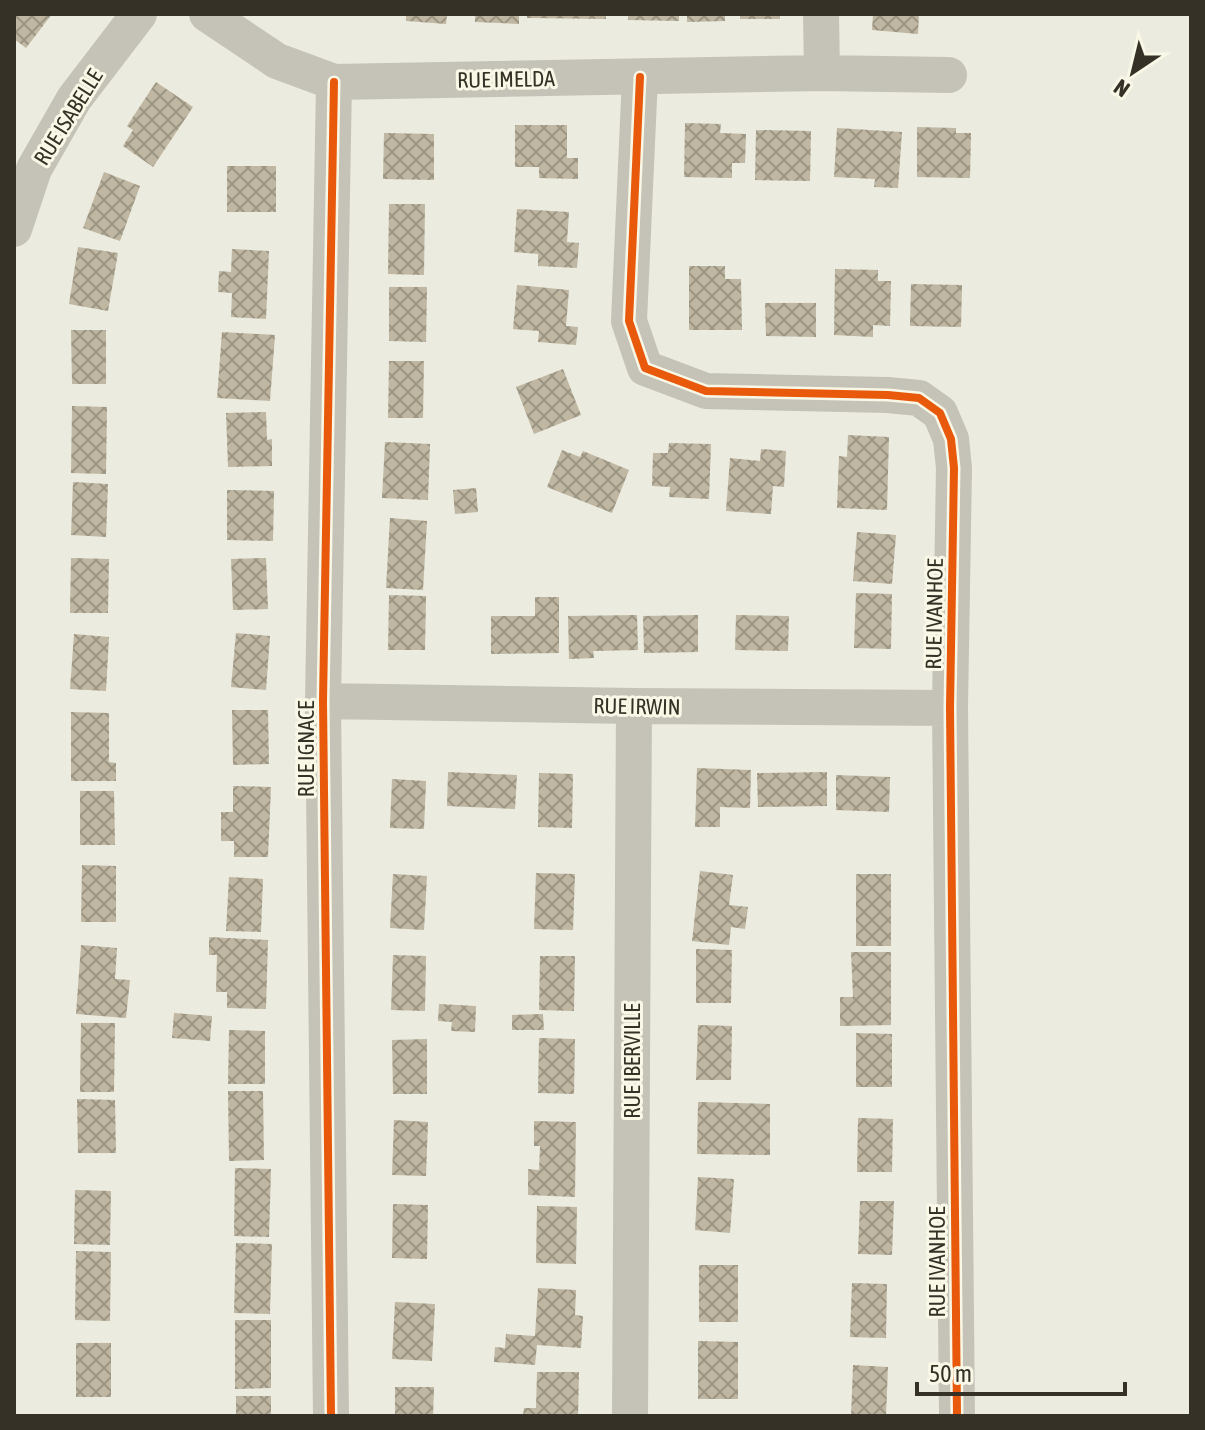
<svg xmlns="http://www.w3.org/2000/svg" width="1205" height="1430" font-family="'Asap Condensed',sans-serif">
	<defs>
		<pattern id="building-cross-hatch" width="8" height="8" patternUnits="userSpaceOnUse" patternTransform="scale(2)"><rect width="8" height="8" fill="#bfb7a1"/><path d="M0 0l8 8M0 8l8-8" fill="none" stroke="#9c9583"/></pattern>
	</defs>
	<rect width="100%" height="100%" fill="#ecebdf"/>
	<path fill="url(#building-cross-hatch)" d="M14,14H52L26,48L14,39Z
		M406,14H447L446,24L406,21Z
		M475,14H519V24L475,22Z
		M527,14H606V19L527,18Z
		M628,14H679V21L628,20Z
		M687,14H725V21L687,22Z
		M740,14H780V19H740Z
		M873,14H919L918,34L872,30Z
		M156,82L193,107L153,167L123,146L133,130L127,126Z
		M685,123L721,124L720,133L746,134L745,163H732V178L684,177Z
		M515,125H567V158H578V179L539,178V167H515Z
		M917,127L956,128V133H971L970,178L917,177Z
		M837,128L902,132L898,188L874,187L875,179L834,177Z
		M756,130L811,131L810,181L755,180Z
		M384,133L434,134V180L383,179Z
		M227,166H276V212H227Z
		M104,172L140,186L120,241L83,228Z
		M389,204H425L424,275L388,274Z
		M517,209L569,212L567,242L579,243L577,268L538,266V254L514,252Z
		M78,247L118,253L108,311L69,304Z
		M232,249L269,251L266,319L231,317L232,293L218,292L219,271L231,272Z
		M689,266H725V279H741L742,330H689Z
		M835,269L878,270V281H891L890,326L873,325V337L834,335Z
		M911,284L962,285L961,327L910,326Z
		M517,285L569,290L566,326L578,327L576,345L538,342L539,331L513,329Z
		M389,287H427L426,342L389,341Z
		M765,303H816V337L766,336Z
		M71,330H106V384H72Z
		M222,332L275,335L270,401L217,398Z
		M389,361H424L423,418H388Z
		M563,369L581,415L534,434L516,387Z
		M72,406L107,407L106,474L71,473Z
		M266,412L267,440L272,439V466L228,467L226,413Z
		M848,435L889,437L887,510L837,508L839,456L847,457Z
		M385,442L430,444L428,500L382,498Z
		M669,443L711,444L709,499L669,497L670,487L652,486L653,453H668Z
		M761,449L786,451L784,487L773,486L771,514L726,511L730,458L760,461Z
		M562,450L580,457L583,451L629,470L612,513L547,487Z
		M73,482L108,484L106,537L71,535Z
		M476,488L478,512L455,514L453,490Z
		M227,490L274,491L273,541L227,540Z
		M390,518L427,521L423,590L386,588Z
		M857,532L896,535L892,584L853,581Z
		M71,558L109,559L108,613H70Z
		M266,558L268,609L233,610L231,559Z
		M856,593L892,594L891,649L854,648Z
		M389,595L426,596L425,650H388Z
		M535,597H559V653L491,654V616H535Z
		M637,615L638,650L593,651L594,658L569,659L568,616Z
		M698,615V652L644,653L643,616Z
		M736,615L789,616L788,651L735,650Z
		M236,633L270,636L266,690L231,687Z
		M74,634L109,637L106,691L70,689Z
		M232,710H268L269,764L233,765Z
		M71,712L109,713V762L116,763V781H71Z
		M697,768L751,770L750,808L720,807V827H695Z
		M448,772L517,775L515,809L447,806Z
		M827,772V806L758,807L757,773Z
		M539,773L573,774L572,828L538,827Z
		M836,775L890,777L889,812L836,810Z
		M392,779L426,781L424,829L390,828Z
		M233,786L271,787L268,857H234V841H221V812H233Z
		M80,791H114L115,845H80Z
		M82,865L116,866V922H81Z
		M700,871L733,875L729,905L748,907L745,929L731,927L729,945L692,941Z
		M536,873L575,874L573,930L534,929Z
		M393,874L427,876L424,930L390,928Z
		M856,874H891V946H856Z
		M229,877L263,879L261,932L226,931Z
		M209,937L268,940L266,1009L227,1008V992H216L217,955H209Z
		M81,945L117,948L115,979L130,980L126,1018L76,1014Z
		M696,949L732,950L731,1003H696Z
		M851,952H891V1025L840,1026V997H853Z
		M393,955L426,956L425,1011L391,1010Z
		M540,956H575L574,1011L539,1010Z
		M439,1004L476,1006L475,1032L451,1031L452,1022L438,1021Z
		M174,1013L212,1016L210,1041L172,1038Z
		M543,1014L544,1030H512V1015Z
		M81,1023H115L114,1092H80Z
		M698,1025L732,1026L731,1080H696Z
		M229,1030L265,1031V1084H228Z
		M856,1033L892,1034V1087H856Z
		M539,1038L575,1039L574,1094L538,1093Z
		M427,1039V1094H393L392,1040Z
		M228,1091H263L264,1160L229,1161Z
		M77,1099L115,1100L116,1153H78Z
		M698,1102L770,1104V1155L697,1154Z
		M858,1118L893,1119L892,1172H857Z
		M394,1120L428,1122L426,1176L392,1175Z
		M534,1121L576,1122L575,1197L528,1195V1169L539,1170L540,1146H534Z
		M235,1168L271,1169L269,1237L234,1236Z
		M698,1177L734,1179L730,1233L695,1230Z
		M75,1190L111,1191L110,1245L74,1244Z
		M860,1201H894L892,1255L858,1254Z
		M393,1204L428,1205L427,1259L392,1258Z
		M537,1206L577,1207L576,1264L536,1263Z
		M236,1243L272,1244L270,1314L234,1313Z
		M76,1251L111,1252L110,1321L75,1320Z
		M699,1265H738V1322H699Z
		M852,1283L887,1284L886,1338L850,1337Z
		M538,1288L576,1290L575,1315L583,1316L581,1348L537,1345L535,1365L494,1362L495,1347L505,1348L506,1334L535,1336Z
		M395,1302L435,1304L432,1361L392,1359Z
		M235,1320H271V1388L235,1389Z
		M698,1341L738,1342V1399H698Z
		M76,1343H111V1397H76Z
		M853,1365L888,1367L886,1416H851Z
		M537,1372H579L578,1416H523L524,1408H536Z
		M395,1387H434L433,1416H395Z
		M236,1396H271V1416H236Z"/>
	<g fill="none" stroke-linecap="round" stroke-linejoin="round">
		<path stroke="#c5c3b8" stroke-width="36" d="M207,14L277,61L334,82L822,73L949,75
			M821,14L822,73
			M640,77L629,321L645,368L706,391L888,395L919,398L940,413L951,439L954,468L950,708L957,1416
			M14,229L34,169L74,99L139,14
			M323,701L634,706L950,708
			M331,1416L323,701L334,82
			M630,1416L634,706"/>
		<g stroke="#f9f8e6" stroke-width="13">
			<path id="cycleway" d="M640,77L629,321L645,368L706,391L888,395L919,398L940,413L951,439L954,468L950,708L957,1416
				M331,1416L323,701L334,82"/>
		</g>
		<use href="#cycleway" stroke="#e8590c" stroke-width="8"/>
	</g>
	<g text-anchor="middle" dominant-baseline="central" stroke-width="6" stroke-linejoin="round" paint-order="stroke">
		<g font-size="22" fill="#353127" stroke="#f9f8e6">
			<text transform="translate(506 79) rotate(-1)">RUE IMELDA</text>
			<text transform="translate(68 117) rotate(-58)">RUE ISABELLE</text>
			<text transform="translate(934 614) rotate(-89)">RUE IVANHOE</text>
			<text transform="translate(637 706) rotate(1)">RUE IRWIN</text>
			<text transform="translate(306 749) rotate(-90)">RUE IGNACE</text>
			<text transform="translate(632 1061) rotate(-90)">RUE IBERVILLE</text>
			<text transform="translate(937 1262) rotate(-90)">RUE IVANHOE</text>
		</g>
	</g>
	<rect width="1205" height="1430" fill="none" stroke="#353127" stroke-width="32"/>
	<g transform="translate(1133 72) rotate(215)" stroke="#f9f8e6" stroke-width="6" paint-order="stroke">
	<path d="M0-6L14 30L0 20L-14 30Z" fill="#353127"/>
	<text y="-12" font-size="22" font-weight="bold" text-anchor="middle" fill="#353127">N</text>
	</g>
	<path d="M917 1382v12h208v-12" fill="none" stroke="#353127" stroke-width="4"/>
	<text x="929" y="1382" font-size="24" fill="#353127" stroke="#f9f8e6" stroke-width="6" paint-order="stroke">50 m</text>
</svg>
